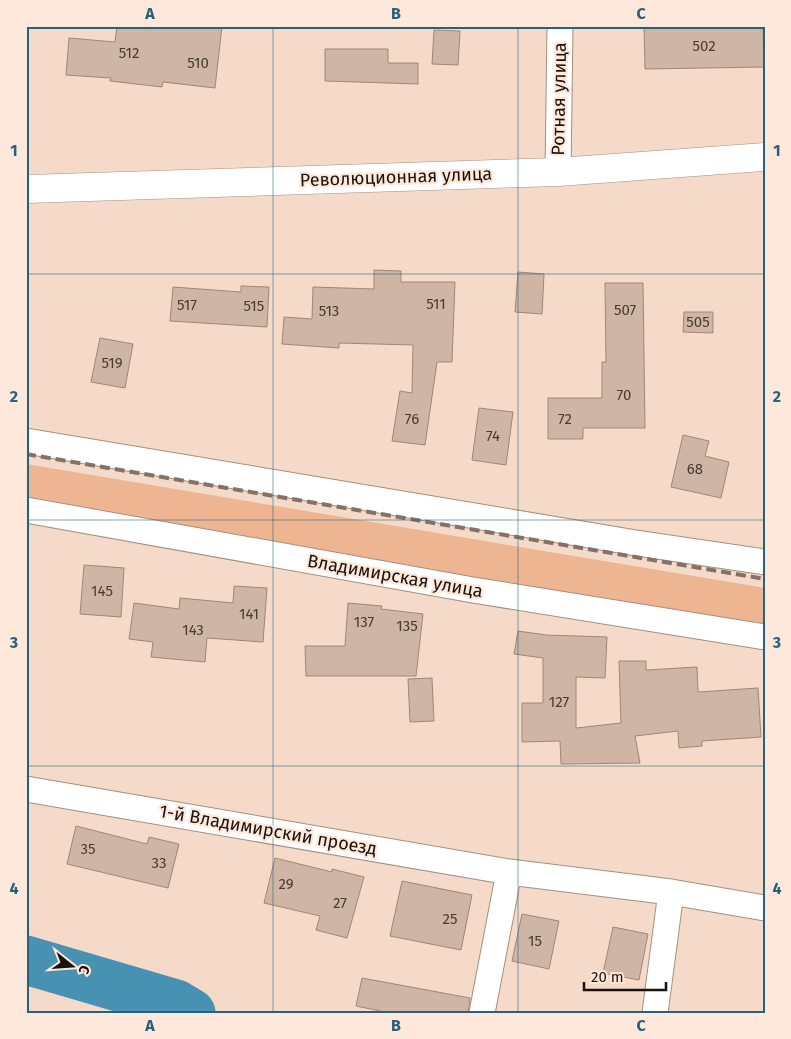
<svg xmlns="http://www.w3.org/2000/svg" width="791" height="1039" font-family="'Fira Sans',sans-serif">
	<rect width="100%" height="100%" fill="#f5daca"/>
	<path fill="#eeb592" d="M26,464L765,588V627L527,591L26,500Z"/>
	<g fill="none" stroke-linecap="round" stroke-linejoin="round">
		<path stroke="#4792b3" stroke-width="49" d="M26,960L176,1004L191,1013"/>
	</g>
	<path fill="#cfb5a6" stroke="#9f8778" d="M117,26H222L215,88L163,82L162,87L110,81L111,78L66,75L69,38L115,42Z
		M644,26H763L764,67L645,69Z
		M434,30L460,31L458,65L432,64Z
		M325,49H388V63H418V84L325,81Z
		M374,270L401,271V282H455L452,362H437L425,445L392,441L400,391L412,393L413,345L339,343V348L282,344L284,317L312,319L313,287L374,289Z
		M518,272L544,274L542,314L515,312Z
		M605,283H643L645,428H583V439H548V398H602V362H606Z
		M241,286L269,287L267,327L170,321L173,287L241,292Z
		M684,312H713V333L683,332Z
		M100,338L133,344L125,388L91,382Z
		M479,408L513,412L506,465L472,460Z
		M683,435L709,441L705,456L729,462L721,498L671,487Z
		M84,565L124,568L121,617L80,614Z
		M234,586L267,588L263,642L207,638L205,662L151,657L153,642L129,639L134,603L179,609L180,598L233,603Z
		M348,603L382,606L381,609L423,614L416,676H306L305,646H345Z
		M518,631L546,635L607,637L605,678L576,677V728L621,723L619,661H646V670L697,667L698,692L758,688L761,737L702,741V746L679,748L678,731L635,736L640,763L561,764L560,741L522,742V703H543V658L514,654Z
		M432,678L434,721L410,722L408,679Z
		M76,826L147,844L149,837L179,844L168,888L67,864Z
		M275,858L332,872V869L364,877L347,938L316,930L320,916L264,903Z
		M402,881L472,895L461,950L390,936Z
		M522,914L559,921L549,969L512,961Z
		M613,927L648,934L639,980L603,973Z
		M362,978L470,998L468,1013H390L356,1006Z"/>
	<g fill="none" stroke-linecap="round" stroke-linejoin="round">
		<g stroke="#a68e7f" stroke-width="27">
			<path id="street" d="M558,172L560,26
				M26,441L636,543L765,562
				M26,510L473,590L765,637
				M26,789L509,872L671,892L765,908
				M482,1013L509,872
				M655,1013L671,892"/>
		</g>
		<g stroke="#a68e7f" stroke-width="29">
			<path id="secondary" d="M26,189L558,172L765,157"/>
		</g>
		<use href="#street" stroke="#fff" stroke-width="25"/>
		<use href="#secondary" stroke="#fff" stroke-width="28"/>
		<path stroke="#847268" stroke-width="4" stroke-dasharray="10 5" stroke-linecap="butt" d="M26,454L765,579"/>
	</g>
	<path fill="none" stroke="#27617a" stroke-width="1" stroke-opacity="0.55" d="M273,26V1013M518,26V1013M26,274H765M26,520H765M26,766H765"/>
	<g text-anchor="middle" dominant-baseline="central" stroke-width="4.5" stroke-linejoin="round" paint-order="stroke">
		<g font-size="15" fill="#483b32">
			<text x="704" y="46">502</text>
			<text x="129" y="53">512</text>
			<text x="198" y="63">510</text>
			<text x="436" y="304">511</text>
			<text x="187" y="305">517</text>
			<text x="254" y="306">515</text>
			<text x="625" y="310">507</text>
			<text x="329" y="311">513</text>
			<text x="698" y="322">505</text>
			<text x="112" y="363">519</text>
			<text x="624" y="395">70</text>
			<text x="412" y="419">76</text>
			<text x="565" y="419">72</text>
			<text x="493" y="436">74</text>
			<text x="695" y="469">68</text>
			<text x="102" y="591">145</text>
			<text x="249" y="614">141</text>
			<text x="364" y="622">137</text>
			<text x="407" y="626">135</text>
			<text x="193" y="630">143</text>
			<text x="559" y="702">127</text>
			<text x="88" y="849">35</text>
			<text x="159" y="863">33</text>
			<text x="286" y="884">29</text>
			<text x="340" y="903">27</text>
			<text x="450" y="919">25</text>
			<text x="535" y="941">15</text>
		</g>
		<g font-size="18" fill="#1b120c" stroke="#fee8db">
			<text transform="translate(559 99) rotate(-89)">Ротная улица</text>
			<text transform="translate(396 177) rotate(-2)">Революционная улица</text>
			<text transform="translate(395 576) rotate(10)">Владимирская улица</text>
			<text transform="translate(268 830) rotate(10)">1-й Владимирский проезд</text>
		</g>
	</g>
	<rect width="791" height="1039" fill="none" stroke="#fee8db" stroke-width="55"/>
	<g transform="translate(72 966) rotate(107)" stroke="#fee8db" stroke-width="4" paint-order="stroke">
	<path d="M0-4L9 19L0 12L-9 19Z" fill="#1b120c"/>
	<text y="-8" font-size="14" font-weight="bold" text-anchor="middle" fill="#1b120c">С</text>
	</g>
	<path d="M584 982v8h82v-8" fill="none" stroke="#1b120c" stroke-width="2.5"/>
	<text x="591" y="982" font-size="15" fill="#1b120c" stroke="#fee8db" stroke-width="4" paint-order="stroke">20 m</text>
	<rect x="28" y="28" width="736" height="984" fill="none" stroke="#27617a" stroke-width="2"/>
	<g font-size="16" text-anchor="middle" font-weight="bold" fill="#27617a">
		<text x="150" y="19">A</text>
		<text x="396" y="19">B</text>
		<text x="641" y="19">C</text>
		<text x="14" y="156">1</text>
		<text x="777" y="156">1</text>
		<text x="14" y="402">2</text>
		<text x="777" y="402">2</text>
		<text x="14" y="648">3</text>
		<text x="777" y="648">3</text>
		<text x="14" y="894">4</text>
		<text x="777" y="894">4</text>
		<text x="150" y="1031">A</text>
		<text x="396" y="1031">B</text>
		<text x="641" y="1031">C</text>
	</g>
</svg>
